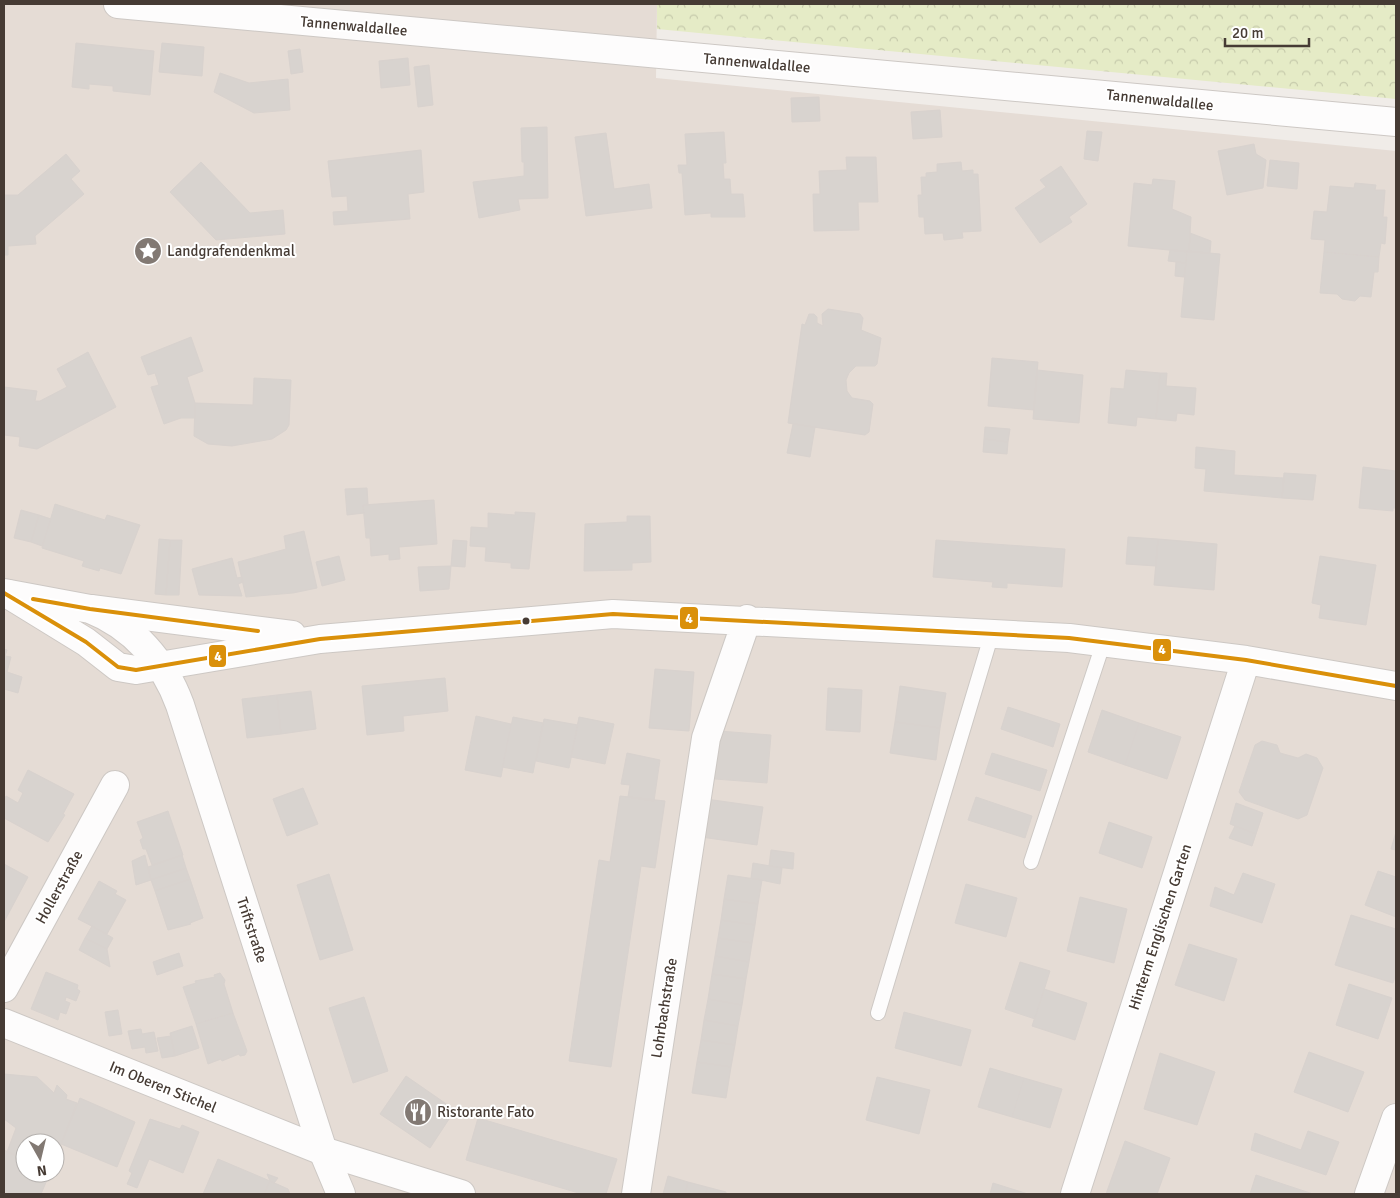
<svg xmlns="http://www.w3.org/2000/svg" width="1400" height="1198" font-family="Signika,sans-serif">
	<defs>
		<pattern id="forest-crowns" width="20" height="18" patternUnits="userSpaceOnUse" patternTransform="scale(1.25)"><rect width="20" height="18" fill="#e5ebc6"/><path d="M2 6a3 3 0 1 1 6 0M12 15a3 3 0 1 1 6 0" fill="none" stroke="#c6caab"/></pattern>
	</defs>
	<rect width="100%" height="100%" fill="#f0ece8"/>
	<path fill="#e5dcd5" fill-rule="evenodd" d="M4,4H657L656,78L1396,151V1194H4ZM25,1143H55V1173H25Z"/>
	<path fill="url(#forest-crowns)" d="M657,4H1396V99L657,29Z"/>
	<path fill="#d8d3cf" stroke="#d8d2ce" d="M76,43L154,51L150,95L113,91V86L89,84V89L72,87Z
		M162,43L204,47L202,76L159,72Z
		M300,49L303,72L291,74L288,51Z
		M408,58L410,85L381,88L379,61Z
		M429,65L433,105L418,107L414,67Z
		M220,73L249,83L288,79L290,110L254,113L214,92Z
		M819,97L820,121L792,122L791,98Z
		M940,110L942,137L913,139L911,112Z
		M547,127L548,198L518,199L520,210L479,218L473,182L524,176V162H522L521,128Z
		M1087,131L1102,132L1098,161L1084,159Z
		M724,132L726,163H723L724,179H730L731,194H743L745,217H711V213L685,215L682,173H679L678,165H687L685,134Z
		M606,133L614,189L649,184L652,208L586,216L575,137Z
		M1254,144L1256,154L1266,160L1263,188L1227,195L1218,151Z
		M421,150L424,192L408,194L410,219L334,225L333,212L348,211L347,196L332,197L328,161Z
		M66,154L80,171L71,179L84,194L35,236L36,244L8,246V255H4V195H18Z
		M846,157H876L878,202H858L859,230L814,231L813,194H820L819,171L847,170Z
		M1270,160L1299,163L1297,189L1267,186Z
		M201,162L250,213L283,210L285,234L216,240L170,192Z
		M961,162L962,171L973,170V174H978L981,231L962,232L963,238L944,240L943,233L925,234L924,217H919L918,195H922L921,177H926V173L937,172V164Z
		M1061,166L1087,204L1069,217L1072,222L1040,243L1015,208L1046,187L1040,180Z
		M1153,179L1175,181L1172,209L1191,217L1189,252L1128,246L1134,183L1152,185Z
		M1355,183L1376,185L1375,190H1385L1383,217H1387L1385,244L1381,243L1379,257L1324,252L1325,240L1311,239L1314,211L1327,212L1330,186L1354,188Z
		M1190,233L1211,241L1210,253L1189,252Z
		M1170,250L1187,251L1186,263L1168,261Z
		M1187,251L1220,254L1214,320L1181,317Z
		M1324,252L1379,257L1378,272H1374L1371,297L1360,296L1355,301L1342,299L1337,294L1320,293Z
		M1176,262L1186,263L1184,277L1175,276Z
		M828,309L860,314L863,318L861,330L881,338L877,364L875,366H856L849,373L846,380L847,391L852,398L870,401L873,404L869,432L865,435L788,423L802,324L805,325L809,314H814L817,317V323L823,326L822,314Z
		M191,337L203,371L187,377L195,403V418H181L164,424L151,387L159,385L155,373L148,375L141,357Z
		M88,352L116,407L37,449L19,446L20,437L4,435V387L37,391L35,401H40L67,387L57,369Z
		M992,358L1038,362L1034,410L988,406Z
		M1037,370L1083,375L1079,423L1033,419Z
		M1126,370L1160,373L1156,419L1137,417L1136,426L1108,423L1111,388L1124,389Z
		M1160,373H1167L1166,386L1196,388L1194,415L1177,413L1176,421L1156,419Z
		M254,378L291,380L289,425L286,430L272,439L232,446L208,444L194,436L195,403L253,405Z
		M793,424L815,427L810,457L787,453Z
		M985,427L1010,429L1008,442L984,439Z
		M984,439L1008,442L1007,454L983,452Z
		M1196,447L1235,451L1234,475L1284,478L1282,498L1204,491L1206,469L1195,468Z
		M1363,467L1396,471V508H1393V511L1359,508Z
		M1284,473L1316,475L1313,500L1282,498Z
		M367,488L368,504L363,505L364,513L347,515L345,489Z
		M434,500L437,544L399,547L400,559L389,560V554L371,556L370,538H366L363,505Z
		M55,504L105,520L107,515L140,525L121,574L100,568L99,571L82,566L84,561L42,548Z
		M21,510L39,515L31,542L14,538Z
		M515,512L535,513L529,569L511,568V563L485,561L486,547L470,546L471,527L488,528V513L515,515Z
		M39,515L51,519L42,546L31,542Z
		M627,516H650L651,562L632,563V570L584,571L585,524L627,522Z
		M304,531L317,588L293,593L246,597L238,562L286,549L284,536Z
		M1128,537L1158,539L1156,566L1126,564Z
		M159,539L170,540L166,595L155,594Z
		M1158,539L1217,544L1214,590L1154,585Z
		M170,540H182L179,595H166Z
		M453,540L467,541L465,567L451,566Z
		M936,540L1065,549L1062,587L1007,583V588L992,587L993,582L933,577Z
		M339,556L345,580L322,586L316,562Z
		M1320,556L1376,565L1366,625L1319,618L1321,605L1312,603Z
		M232,558L237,578L242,577L243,582L238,584L242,596L199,595L192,569Z
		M451,566L449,589L420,591L418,567Z
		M4,649L7,650L5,656L11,657L7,672L22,677L18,693L4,689Z
		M655,669L694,672L689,731L649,728Z
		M445,678L448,711L403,716L404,731L367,735L362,686Z
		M900,686L946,693L940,728L895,722Z
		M828,688L862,690L860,732L826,730Z
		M311,691L316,729L281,734L277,695Z
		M277,695L281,734L247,738L242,699Z
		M1008,707L1060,724L1053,747L1001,729Z
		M1102,710L1139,723L1125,765L1088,752Z
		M476,716L511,724L501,777L465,770Z
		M513,717L543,723L533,773L502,767Z
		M579,717L614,724L605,764L571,757Z
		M544,719L578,725L569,768L536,761Z
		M895,722L940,728L936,760L890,753Z
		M1139,723L1181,737L1167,779L1125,765Z
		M719,731L771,735L767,783L715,779Z
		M1262,741L1277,745L1280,753L1298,758L1306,754L1317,758L1323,768L1307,815L1298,819L1245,800L1239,792L1255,745Z
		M627,753L660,760L654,801L628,797L630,785L621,784Z
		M992,753L1047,770L1040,791L985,774Z
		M28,770L74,794L63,814L65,815L48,842L4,818V801L6,796L18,803L23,793L18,790Z
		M303,788L318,824L287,836L273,799Z
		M620,796L665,801L655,868L641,866L611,1067L569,1061L599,860L610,862Z
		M976,797L1032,816L1025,838L968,820Z
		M706,799L763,807L757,845L701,837Z
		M1236,803L1263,813L1256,834L1230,824Z
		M168,811L183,855L152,865L146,849H143L140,840L143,838L137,822Z
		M1109,822L1152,837L1142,868L1099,853Z
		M1235,826L1256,834L1252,846L1229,838Z
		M1396,832V850L1391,849Z
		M771,850L794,853L793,869L769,866Z
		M145,855L151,880L136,885L132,861Z
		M182,855L186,868L151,880L148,867Z
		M753,863L782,868L780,884L751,878Z
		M4,864L28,877L4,922Z
		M186,868L190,879L155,891L151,880Z
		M1378,871L1396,877V917L1365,905Z
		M1243,873L1275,884L1262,923L1210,906L1215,887L1234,895Z
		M329,874L353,950L320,960L297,885Z
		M728,875L762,880L758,904L724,899Z
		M190,879L203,918L190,923L191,924L168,930L155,891Z
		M99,881L117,891L115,894L126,900L107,934L78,919Z
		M966,884L1017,898L1006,937L955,923Z
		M1080,897L1127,909L1114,963L1067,951Z
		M724,899L758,904L755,925L721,920Z
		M1351,915L1396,929V974L1393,983L1335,965Z
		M721,920L755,925L752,943L718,938Z
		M92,926L113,938L107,949L85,938Z
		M85,938L107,949L110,967L79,950Z
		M718,938L752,943L749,962L715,956Z
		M1189,944L1237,959L1224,1001L1175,985Z
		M179,953L183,966L157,975L153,962Z
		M715,956L749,962L746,979L712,974Z
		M1020,962L1050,971L1035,1019L1005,1009Z
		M46,972L78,985L77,989L80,991L76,1001L66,997L65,1001L70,1003L66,1014L60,1012L58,1020L31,1009Z
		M220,973L225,980L224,984L233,1013L196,1024L183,987L196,983L195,981L215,977L214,975Z
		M712,974L746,979L742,1005L708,999Z
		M1349,984L1392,998L1378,1039L1336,1025Z
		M1044,989L1087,1003L1075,1040L1032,1026Z
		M364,997L388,1071L353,1083L329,1008Z
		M708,999L742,1005L738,1026L704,1020Z
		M118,1010L122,1034L109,1036L105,1012Z
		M904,1012L971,1030L961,1066L895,1048Z
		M233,1013L247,1051L245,1055L240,1056L239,1054L222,1061L221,1059L208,1064L196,1024Z
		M704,1020L738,1026L735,1045L701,1040Z
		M192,1026L199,1048L175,1056L170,1033Z
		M141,1029L142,1034L154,1032L158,1051L146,1053L145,1047L132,1049L128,1031Z
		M171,1036L175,1056L162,1058L157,1038Z
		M701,1040L735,1045L731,1067L697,1062Z
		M1309,1052L1364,1072L1348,1112L1294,1092Z
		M1160,1053L1215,1072L1197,1125L1144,1109Z
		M697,1062L731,1067L726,1098L692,1093Z
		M990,1068L1024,1078L1012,1117L978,1107Z
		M4,1074L37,1077L54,1093L57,1085L67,1095L66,1099L77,1103L61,1144L49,1139L48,1143H25V1159L7,1152L16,1128L4,1119Z
		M406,1076L455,1110L430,1148L380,1114Z
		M877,1077L930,1090L919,1134L866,1120Z
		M1024,1078L1062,1089L1050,1128L1012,1117Z
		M80,1098L135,1122L117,1167L61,1144Z
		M478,1118L617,1159L606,1194H582L466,1160Z
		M150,1119L180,1129L182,1125L199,1132L183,1173L149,1159L137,1188L127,1184L132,1173L129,1171Z
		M1308,1131L1339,1142L1326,1175L1251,1150L1255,1133L1301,1150Z
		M1125,1141L1170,1158L1157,1194H1106Z
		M4,1150L25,1159V1173H50L41,1194H4Z
		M218,1159L270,1181L264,1194H203Z
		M267,1174L278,1178L274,1183L270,1181Z
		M1256,1175L1313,1194H1250Z
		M668,1176L688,1182L685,1194H663Z
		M270,1181L288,1189L290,1194H264Z
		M688,1182L707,1187L706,1194H685Z
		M993,1183L1028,1194H990Z
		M707,1187L726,1192V1194H706Z"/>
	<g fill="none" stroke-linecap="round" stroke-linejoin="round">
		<g stroke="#cdc8c4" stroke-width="16">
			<path id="service" d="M1031,862L1104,641
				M878,1013L992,633"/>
		</g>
		<g stroke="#cdc8c4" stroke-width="30">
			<path id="minor" d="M118,4L1396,122
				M8,594L86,642L118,667L136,670L320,639L613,614L1069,638L1246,660L1396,686
				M91,609L292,635
				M4,988L115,785
				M4,1023L323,1151L461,1194
				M636,1194L706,738L747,619
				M1075,1194L1246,660
				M1369,1194L1396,1118"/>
		</g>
		<g stroke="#cdc8c4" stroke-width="30">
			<path id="tertiary" d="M4,593L90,609C133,626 164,661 180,705L323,1151L341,1194"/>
		</g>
		<use href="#service" stroke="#fdfcfc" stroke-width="14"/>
		<use href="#minor" stroke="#fdfcfc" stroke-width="28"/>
		<use href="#tertiary" stroke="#fdfcfc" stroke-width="28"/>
		<g stroke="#fff" stroke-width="8">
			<path id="bus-1" d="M4,593L86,642L118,667L136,670L320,639L613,614L1069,638L1246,660L1396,686
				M33,599L90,609L258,631"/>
		</g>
		<use href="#bus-1" stroke="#da900a" stroke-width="4"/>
	</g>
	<defs>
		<g id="sight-disc" transform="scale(1.4375)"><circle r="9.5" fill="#827973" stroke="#fff"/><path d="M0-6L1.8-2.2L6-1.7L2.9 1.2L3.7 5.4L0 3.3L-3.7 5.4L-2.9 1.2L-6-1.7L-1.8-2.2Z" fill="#fff"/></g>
		<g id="restaurant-disc" transform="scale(1.4375)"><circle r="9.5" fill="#827973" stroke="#fff"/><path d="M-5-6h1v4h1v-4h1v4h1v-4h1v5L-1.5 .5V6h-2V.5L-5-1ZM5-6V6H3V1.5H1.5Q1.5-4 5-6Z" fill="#fff"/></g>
	</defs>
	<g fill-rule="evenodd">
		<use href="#sight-disc" x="148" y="251"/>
		<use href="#restaurant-disc" x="418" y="1112"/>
	</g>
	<circle fill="#463b34" stroke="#fff" stroke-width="2" cx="526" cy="621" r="4.5"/>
	<g text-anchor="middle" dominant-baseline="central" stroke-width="4" stroke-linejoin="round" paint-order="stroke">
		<g font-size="15" fill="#463b34" stroke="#fff">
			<text transform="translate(354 26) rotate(5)">Tannenwaldallee</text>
			<text transform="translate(757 63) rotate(5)">Tannenwaldallee</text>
			<text transform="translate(1160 100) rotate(6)">Tannenwaldallee</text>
			<text transform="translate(59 887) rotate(-61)">Hollerstraße</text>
			<text transform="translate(1160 927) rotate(-72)">Hinterm Englischen Garten</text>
			<text transform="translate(252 930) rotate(72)">Triftstraße</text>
			<text transform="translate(664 1008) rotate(-81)">Lohrbachstraße</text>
			<text transform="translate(163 1087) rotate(22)">Im Oberen Stichel</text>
		</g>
		<g font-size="15" fill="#463b34" stroke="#fff" text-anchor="start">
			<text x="167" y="251">Landgrafendenkmal</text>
			<text x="437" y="1112">Ristorante Fato</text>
		</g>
	</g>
	<g stroke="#fff" stroke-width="2">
		<rect x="679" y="606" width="20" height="24" rx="5" fill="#da900a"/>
		<rect x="1152" y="638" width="20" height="24" rx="5" fill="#da900a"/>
		<rect x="208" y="644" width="19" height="24" rx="5" fill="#da900a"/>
	</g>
	<g font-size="14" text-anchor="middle" font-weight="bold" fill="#fff">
		<text x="689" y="623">4</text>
		<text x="1162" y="654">4</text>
		<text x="218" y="661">4</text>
	</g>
	<rect width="1400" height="1198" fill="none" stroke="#463b34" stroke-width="10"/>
	<g transform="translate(40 1158) rotate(172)"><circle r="24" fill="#ffffff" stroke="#b5b1ae"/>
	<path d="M0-4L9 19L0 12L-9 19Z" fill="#827973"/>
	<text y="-8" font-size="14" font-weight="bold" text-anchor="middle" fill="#463b34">N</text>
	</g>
	<path d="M1225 38v8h84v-8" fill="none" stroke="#463b34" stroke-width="2.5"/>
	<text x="1232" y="38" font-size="15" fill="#463b34" stroke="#ffffff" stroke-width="4" paint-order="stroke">20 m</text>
</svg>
